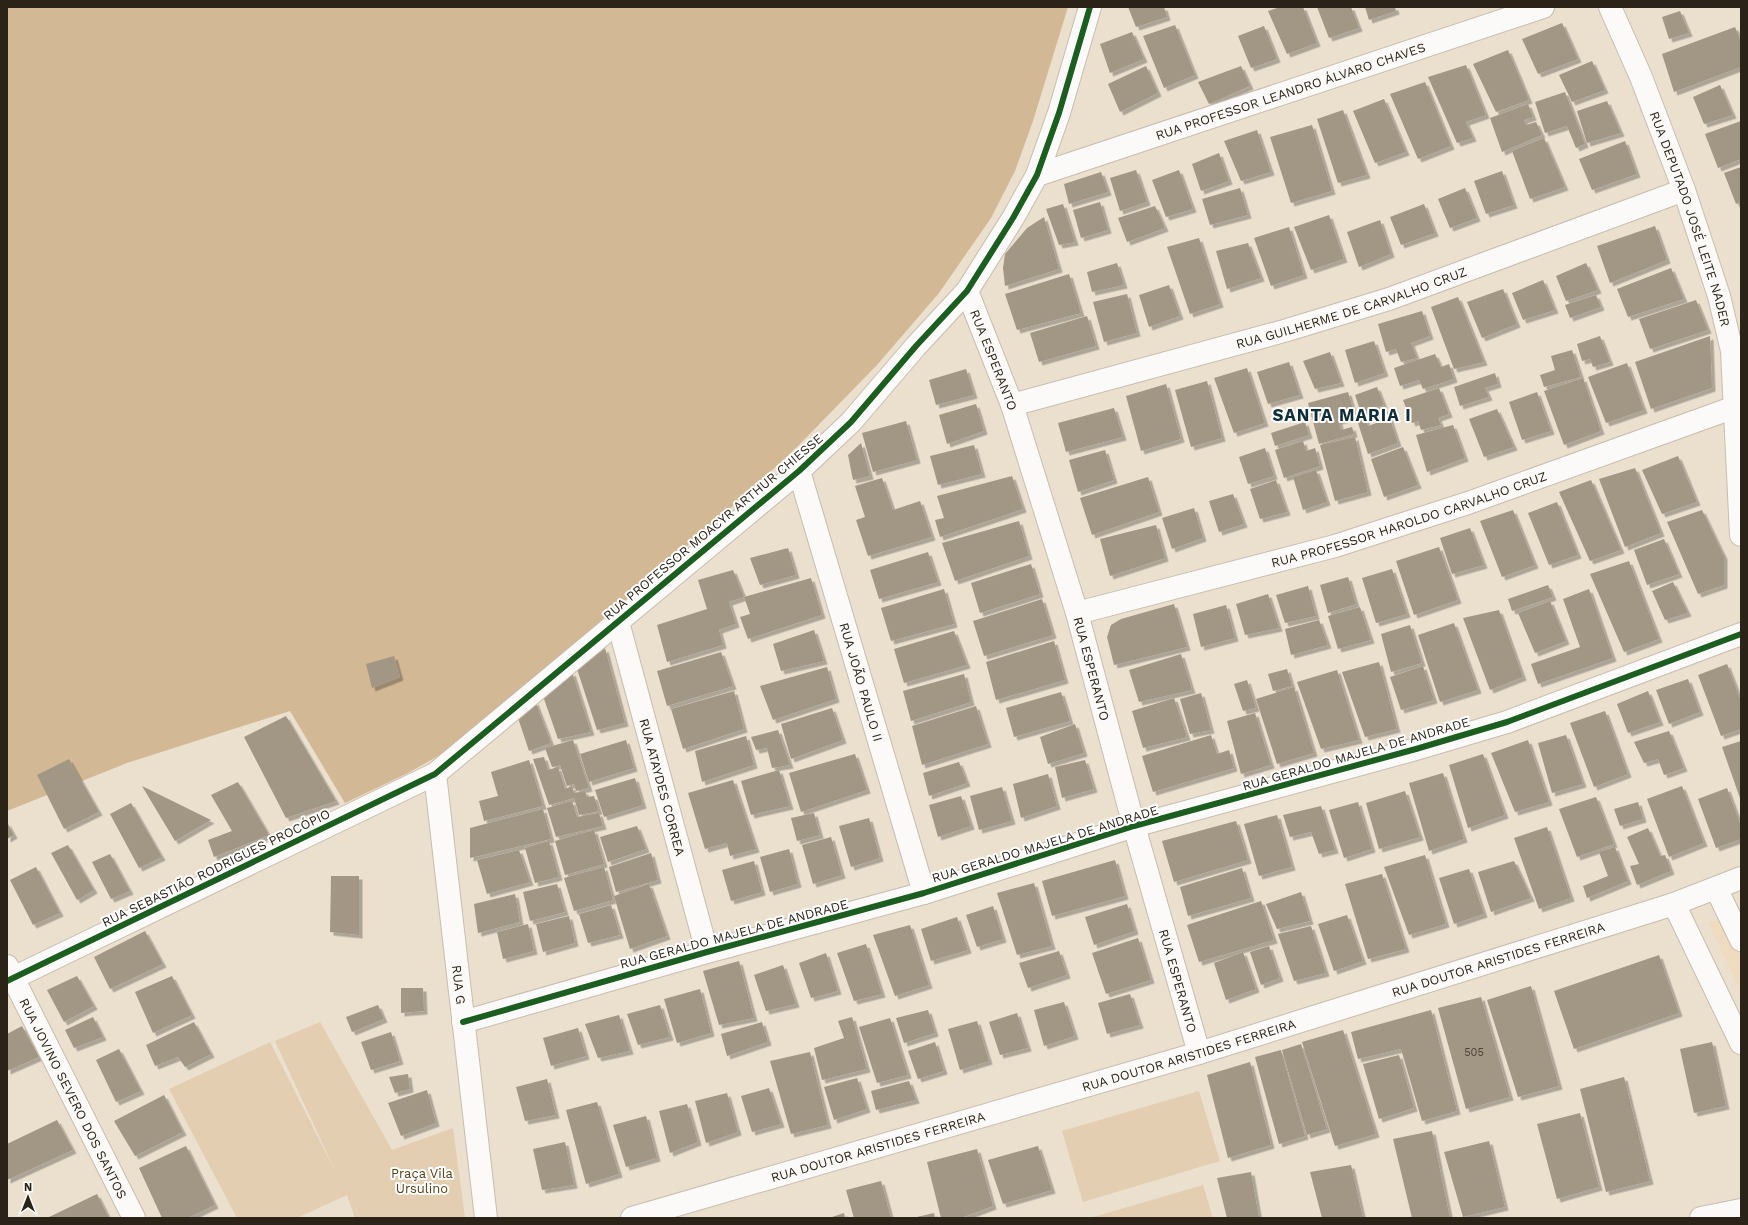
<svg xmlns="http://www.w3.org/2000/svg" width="1748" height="1225" font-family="'Work Sans',sans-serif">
	<defs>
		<filter id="shadow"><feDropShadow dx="3.5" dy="3.5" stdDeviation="0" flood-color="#0004"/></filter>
	</defs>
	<rect width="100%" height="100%" fill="#ebdfce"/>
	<path fill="#efdbbf" d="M1741,910V991L1708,923Z"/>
	<path fill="#e3ceb1" d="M320,1022L392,1150L453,1128L465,1218H355L347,1195L297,1218H237L169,1089L270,1042L337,1175L275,1041Z
		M1199,1091L1220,1161L1083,1202L1062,1131Z
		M1203,1185L1213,1218H1090Z"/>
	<path fill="#d3b895" d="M7,7H1068L1033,121L1015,171L991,218L939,293L877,365L798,446L749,492L557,660L440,755L408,773L345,803L290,711L127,763L7,811Z"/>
	<path fill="#a29685" filter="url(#shadow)" d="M1128,7H1164L1167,17L1136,27Z
		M1280,7H1303L1317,43L1287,54L1268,11Z
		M1317,7H1351L1359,28L1329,38Z
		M1365,7H1395L1396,11L1369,20Z
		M1680,11L1689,33L1669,39L1662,17Z
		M1562,23L1578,59L1538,74L1522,39Z
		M1175,25L1195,75L1164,88L1143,36Z
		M1264,26L1277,59L1251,68L1238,36Z
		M1735,27L1741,41V67L1674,92L1662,54Z
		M1132,32L1144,59L1110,73L1100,44Z
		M1508,50L1529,100L1496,112L1473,64Z
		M1592,61L1605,90L1572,102L1559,75Z
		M1466,65L1486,115L1466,122L1473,138L1457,143L1428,77Z
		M1146,66L1158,93L1120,112L1108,84Z
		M1241,66L1250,86L1209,104L1198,82Z
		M1425,82L1451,146L1418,159L1390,94Z
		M1720,85L1733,115L1704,124L1693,97Z
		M1565,92L1585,144L1576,148L1567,126L1545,133L1535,102Z
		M1384,99L1406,152L1375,163L1353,111Z
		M1607,101L1621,133L1587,143L1577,111Z
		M1528,104L1533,117L1524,120L1526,125L1536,122L1542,135L1502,152L1490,118Z
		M1343,110L1367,175L1338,183L1317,119Z
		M1741,121V159L1718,168L1705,134Z
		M1312,125L1332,191L1291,203L1270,137Z
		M1257,130L1271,172L1241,181L1224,141Z
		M1544,138L1565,187L1530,199L1512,151Z
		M1625,141L1637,174L1592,190L1579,159Z
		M1219,153L1229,181L1201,191L1192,164Z
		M1741,167V202L1736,204L1724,173Z
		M1136,170L1147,202L1120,211L1110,178Z
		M1179,170L1193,209L1166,217L1152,180Z
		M1502,171L1514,205L1486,214L1474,181Z
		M1101,172L1108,192L1069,204L1064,184Z
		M1240,188L1248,215L1210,225L1202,199Z
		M1465,188L1477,218L1450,228L1438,199Z
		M1100,202L1108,230L1081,238L1073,210Z
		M1063,204L1075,242L1059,245L1046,209Z
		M1424,204L1435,233L1401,245L1390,217Z
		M1155,206L1165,228L1127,242L1118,218Z
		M1329,215L1344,259L1311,270L1294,227Z
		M1044,217L1059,269L1005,286L1003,268L1005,254L1027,228Z
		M1380,220L1391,254L1359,267L1347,232Z
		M1655,226L1667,260L1610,283L1597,246Z
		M1289,227L1304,275L1271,286L1254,238Z
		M1199,238L1220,304L1190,314L1167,247Z
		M1248,243L1261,278L1227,289L1216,251Z
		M1117,263L1124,285L1092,292L1087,272Z
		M1586,263L1598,290L1566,301L1556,276Z
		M1671,268L1684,299L1628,317L1617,289Z
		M1069,274L1081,313L1017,330L1005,294Z
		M1543,280L1555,310L1523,320L1512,293Z
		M1169,285L1180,316L1149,327L1139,295Z
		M1503,289L1517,324L1482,338L1467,302Z
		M1127,294L1137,333L1104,342L1093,302Z
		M1596,295L1601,307L1570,318L1565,305Z
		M1458,297L1484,362L1454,369L1431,307Z
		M1696,300L1708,330L1650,349L1639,319Z
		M1422,311L1430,336L1411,343L1417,358L1401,362L1396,349L1386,352L1378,324Z
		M1087,316L1096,346L1039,362L1030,333Z
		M1600,336L1610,362L1593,367L1590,359L1582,361L1577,344Z
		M1710,336L1712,388L1651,409L1635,362Z
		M1374,341L1385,373L1355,383L1345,350Z
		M1572,350L1581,377L1544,387L1540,375L1555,370L1551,356Z
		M1330,352L1341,383L1315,389L1303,361Z
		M1435,354L1441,367L1449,364L1454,379L1423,389L1419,380L1400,386L1394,368Z
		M1289,362L1300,395L1268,404L1257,372Z
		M1627,363L1644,410L1606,423L1588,377Z
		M1247,368L1265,423L1234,433L1214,378Z
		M966,369L974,395L936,405L929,380Z
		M1495,373L1498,384L1485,388L1489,397L1460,406L1454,387Z
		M1583,378L1601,431L1564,445L1544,391Z
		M1207,381L1222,438L1191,447L1175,390Z
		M1166,384L1181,439L1141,451L1126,396Z
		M1377,387L1384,405L1361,413L1355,395Z
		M1439,388L1449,414L1438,418L1441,425L1421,430L1418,421L1412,423L1403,400Z
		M1348,392L1355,416L1339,421L1341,430L1352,427L1354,434L1319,444L1308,403Z
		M1537,392L1551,431L1522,440L1509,402Z
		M976,404L984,431L947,444L939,415Z
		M1114,408L1123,437L1066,452L1058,423Z
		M1497,409L1514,447L1484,457L1469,419Z
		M1387,410L1398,443L1368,454L1357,420L1365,418L1368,426L1379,422L1376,414Z
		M906,421L917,460L873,472L862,433Z
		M1305,422L1309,435L1275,446L1271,433Z
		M1453,425L1465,458L1427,472L1416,435Z
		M1355,437L1368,492L1335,501L1320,445Z
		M1303,441L1306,451L1315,448L1320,466L1284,478L1275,450Z
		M861,443L870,476L853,480L848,455Z
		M974,445L982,474L938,485L930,456Z
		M1403,447L1418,485L1384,497L1371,459Z
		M1265,448L1274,476L1248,484L1239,457Z
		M1105,450L1114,480L1078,492L1069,460Z
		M1678,456L1697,502L1662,514L1642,470Z
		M1635,468L1661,533L1625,547L1599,479Z
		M1316,470L1327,502L1303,510L1293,477Z
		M1012,476L1023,509L940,537L935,520L944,518L937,496Z
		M1148,477L1159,512L1092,535L1080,498Z
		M882,478L893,510L920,501L932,537L868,556L856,520L865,517L855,486Z
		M1276,480L1287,512L1260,519L1250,489Z
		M1591,480L1621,550L1590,561L1559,492Z
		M1233,494L1244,524L1219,532L1209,501Z
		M1557,502L1578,555L1549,565L1528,513Z
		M1194,508L1203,538L1172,549L1162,518Z
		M1513,510L1535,565L1502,577L1480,521Z
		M1702,510L1724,556V585L1698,594L1667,522Z
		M1019,521L1029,556L955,581L942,543Z
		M1156,525L1165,558L1110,576L1100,539Z
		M1470,528L1484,565L1452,574L1440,538Z
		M1664,539L1679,574L1647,585L1634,550Z
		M1439,547L1458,600L1414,615L1396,561Z
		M788,548L796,575L760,585L750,558Z
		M928,552L938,582L879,599L870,570Z
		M1629,561L1659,639L1624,652L1590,574Z
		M1031,564L1040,594L980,613L971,583Z
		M1392,569L1407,614L1376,623L1362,578Z
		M733,570L744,597L811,578L822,615L748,639L740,617L750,614L744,597L729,602L736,624L719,630L723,645L667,662L657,625L707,609L698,580Z
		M1348,577L1356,604L1328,613L1320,585Z
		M1673,582L1688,613L1665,620L1652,591Z
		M1548,585L1553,597L1512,611L1508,599Z
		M1308,586L1316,616L1285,623L1276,595Z
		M944,589L954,624L891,641L881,608Z
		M1589,589L1613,658L1538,684L1531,664L1580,647L1563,599Z
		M1268,594L1279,628L1245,635L1236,604Z
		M1042,599L1053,635L984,656L973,621Z
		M1550,601L1566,641L1535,653L1518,613Z
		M1174,604L1187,647L1114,665L1107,637L1111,625L1121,619Z
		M1226,605L1235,638L1201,647L1193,614Z
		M1360,607L1371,640L1338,649L1328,616Z
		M1499,610L1523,677L1490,690L1463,618Z
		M1319,620L1328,645L1291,655L1285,629Z
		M1454,623L1478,690L1440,702L1418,635Z
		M1410,625L1422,663L1391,672L1381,634Z
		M814,630L824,661L781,671L773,644Z
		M954,631L967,665L904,683L894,649Z
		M1054,641L1065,680L996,700L986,662Z
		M605,648L625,723L597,730L577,669Z
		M721,652L733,686L667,706L657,671Z
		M1181,654L1192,690L1139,702L1129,670Z
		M394,656L400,677L372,688L366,664Z
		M1379,662L1397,729L1365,737L1342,672Z
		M1727,664L1741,701V729L1721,736L1698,675Z
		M1423,666L1434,700L1401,710L1390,677Z
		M827,667L836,699L773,720L760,686Z
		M1287,669L1292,686L1273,691L1268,674Z
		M1337,670L1359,740L1321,749L1297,682Z
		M572,672L591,732L558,739L543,696Z
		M964,674L971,702L911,721L903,691Z
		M1688,679L1700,712L1669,724L1656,690Z
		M1247,680L1256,708L1243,711L1234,684Z
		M1294,687L1314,753L1277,764L1256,699Z
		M734,691L744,729L683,749L671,709Z
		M1648,691L1660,722L1628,733L1617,704Z
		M1061,692L1070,721L1014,737L1006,708Z
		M1201,693L1211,730L1190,734L1180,699Z
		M1174,698L1187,737L1143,748L1132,711Z
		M535,701L551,743L529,751L517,715Z
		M976,706L988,744L922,765L912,726Z
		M832,708L843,740L791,759L781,724Z
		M1605,711L1628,774L1594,787L1570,723Z
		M1255,713L1271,765L1241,774L1227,721Z
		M286,716L336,801L286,818L244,737Z
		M1075,724L1084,753L1048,764L1040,737Z
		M778,730L790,765L772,768L767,748L756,750L751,737Z
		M1669,731L1684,768L1664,775L1658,759L1644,763L1634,742Z
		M1211,735L1217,754L1229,750L1234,768L1153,792L1142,756Z
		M1566,735L1583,784L1552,793L1538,743Z
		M746,736L754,765L702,782L695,751Z
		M573,740L589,788L576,791L574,784L567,786L560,765L552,767L545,748Z
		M626,740L634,768L589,782L580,754Z
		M1528,740L1549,802L1515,812L1491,753Z
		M1741,741V801L1722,747Z
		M855,754L867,790L801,812L789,773Z
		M1483,754L1505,815L1468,828L1449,765Z
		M544,757L548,770L558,767L565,789L572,786L574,793L585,791L587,797L594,796L599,811L579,815L574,798L549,805L533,759Z
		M69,759L99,812L64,829L37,775Z
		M529,760L543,806L484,821L479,801L498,796L491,772Z
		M1085,760L1094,789L1062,798L1055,767Z
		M959,762L967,783L929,796L923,773Z
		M779,770L790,806L751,815L741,781Z
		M1443,773L1464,839L1429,851L1409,783Z
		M1048,774L1057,806L1021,818L1013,784Z
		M635,778L643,805L604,817L595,790Z
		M733,780L756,849L730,856L727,843L705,849L688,793Z
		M238,782L269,835L214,857L208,840L232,831L211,795Z
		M142,786L211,820L175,841Z
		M1682,786L1704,843L1669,857L1647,799Z
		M1002,787L1012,821L979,830L970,796Z
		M1727,788L1741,826V839L1716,848L1698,799Z
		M1405,791L1420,837L1379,849L1366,803Z
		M961,796L971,826L938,837L929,805Z
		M1596,797L1614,844L1577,857L1559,809Z
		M572,801L577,817L599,813L603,826L556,837L547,808Z
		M1358,802L1372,849L1344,858L1329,810Z
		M1638,802L1643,819L1620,826L1614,809Z
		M131,803L162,857L139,868L110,814Z
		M1321,806L1335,850L1319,854L1311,832L1290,837L1283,815Z
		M543,809L551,839L470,858V828Z
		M814,813L820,835L797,841L791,818Z
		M1277,815L1292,867L1259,876L1244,824Z
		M869,818L880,858L851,867L839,826Z
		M1236,821L1248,860L1174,882L1162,841Z
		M7,822L14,835L7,839Z
		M637,826L646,849L608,862L600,837Z
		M1547,827L1571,898L1539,909L1514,838Z
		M1648,828L1660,856L1665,855L1671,871L1637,885L1630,866L1639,864L1627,837Z
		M594,830L604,864L565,875L555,841Z
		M831,837L842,875L813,884L802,845Z
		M549,841L559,877L535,883L525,848Z
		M68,845L94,890L77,900L51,853Z
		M1615,847L1628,881L1587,898L1583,886L1608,876L1599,852Z
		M789,849L798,884L770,892L760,857Z
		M519,850L530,882L487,894L477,860Z
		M651,853L658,880L616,892L609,867Z
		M110,854L130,891L111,899L92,862Z
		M1425,855L1446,924L1409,935L1384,867Z
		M1115,860L1125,896L1052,916L1042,881Z
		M754,861L762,892L731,901L722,870Z
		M1514,861L1531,898L1491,912L1478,872Z
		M36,867L60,913L33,925L10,880Z
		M604,867L613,900L574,911L564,878Z
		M1242,868L1251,898L1188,916L1180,887Z
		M1469,869L1484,914L1454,924L1439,878Z
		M1382,874L1406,949L1368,959L1345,884Z
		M331,876H359V935L330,932Z
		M1034,883L1052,946L1017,955L997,893Z
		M557,884L565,912L530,921L523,892Z
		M649,884L667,936L630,949L614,896Z
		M1301,892L1310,921L1277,929L1266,904Z
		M515,894L520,922L478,933L474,904Z
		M1261,901L1274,940L1199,962L1187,925Z
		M1127,904L1135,931L1094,945L1085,917Z
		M611,905L620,935L588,943L579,914Z
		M993,906L1003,939L977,947L966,915Z
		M1347,915L1363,961L1334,971L1318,924Z
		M569,916L575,943L543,952L536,924Z
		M957,917L968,950L931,961L921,929Z
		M528,924L534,951L503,959L497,932Z
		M910,925L929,985L895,996L873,935Z
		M1311,926L1326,973L1294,981L1278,934Z
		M145,931L163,964L110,989L94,957Z
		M1138,938L1151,980L1106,994L1092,953Z
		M866,944L882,994L854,1001L837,953Z
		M1269,946L1280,978L1261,985L1250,952Z
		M1059,951L1067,975L1028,988L1019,963Z
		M1243,952L1256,989L1226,1000L1214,963Z
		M826,953L838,991L811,998L799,963Z
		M1659,955L1679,1013L1574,1049L1554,991Z
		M739,961L754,1018L719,1025L703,971Z
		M783,965L796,1004L766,1011L754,975Z
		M77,976L94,1006L64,1022L47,990Z
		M172,976L192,1015L153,1033L135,992Z
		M1531,986L1559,1086L1518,1097L1487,1000Z
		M401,988H423L424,1011L401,1013Z
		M700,989L711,1033L677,1043L664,999Z
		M1130,994L1140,1025L1107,1034L1098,1003Z
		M1481,997L1510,1097L1466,1109L1438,1008Z
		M1064,1002L1075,1036L1044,1046L1034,1010Z
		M378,1005L384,1019L352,1032L346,1017Z
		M660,1005L670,1037L638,1045L627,1014Z
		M928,1010L935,1033L904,1043L896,1018Z
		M1431,1010L1457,1111L1422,1121L1401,1049L1358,1059L1351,1032Z
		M1017,1013L1028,1048L1000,1055L989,1022Z
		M619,1015L630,1051L598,1058L585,1024Z
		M93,1017L103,1037L74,1048L65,1030Z
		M852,1017L867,1069L822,1080L814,1048L844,1038L838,1021Z
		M890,1018L908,1075L877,1083L859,1027Z
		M977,1021L989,1061L960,1070L948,1029Z
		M194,1022L211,1054L185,1067L178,1057L155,1066L146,1045Z
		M762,1022L768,1042L727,1056L721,1034Z
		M22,1026L39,1057L7,1071V1034Z
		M578,1028L586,1056L551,1066L543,1038Z
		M1343,1030L1376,1134L1335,1146L1302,1042Z
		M391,1032L400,1061L371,1070L361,1042Z
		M935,1042L944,1071L918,1079L908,1051Z
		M1712,1042L1726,1106L1694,1113L1680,1049Z
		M1301,1044L1327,1129L1307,1135L1282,1050Z
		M119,1049L141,1091L116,1102L96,1060Z
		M1281,1050L1305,1136L1279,1144L1255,1057Z
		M810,1052L828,1125L791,1134L770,1061Z
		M1399,1055L1414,1108L1379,1119L1363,1064Z
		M1250,1062L1271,1145L1228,1158L1207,1075Z
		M408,1074L410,1089L395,1093L389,1077Z
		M1624,1077L1650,1181L1606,1192L1580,1089Z
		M857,1078L867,1109L834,1120L824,1087Z
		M547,1079L556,1115L525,1121L516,1087Z
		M909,1081L916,1100L876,1110L871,1091Z
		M769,1088L781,1124L752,1132L741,1096Z
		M427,1090L436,1123L401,1136L388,1103Z
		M727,1093L738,1132L706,1143L695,1101Z
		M164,1095L183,1132L135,1156L114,1121Z
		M597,1102L619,1174L586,1184L566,1110Z
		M687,1104L698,1142L670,1153L659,1111Z
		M1580,1113L1599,1187L1557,1199L1537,1124Z
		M646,1116L657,1158L626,1167L613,1125Z
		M57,1120L73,1150L7,1180V1144Z
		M1432,1131L1450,1218H1412L1393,1139Z
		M1489,1141L1505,1207L1463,1217L1444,1152Z
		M565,1142L574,1185L542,1190L533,1149Z
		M186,1146L215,1205L188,1218H162L139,1168Z
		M1038,1146L1052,1190L1003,1204L988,1160Z
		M977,1149L993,1206L961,1218H941L927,1162Z
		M1351,1165L1363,1218H1322L1310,1172Z
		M1251,1172L1259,1218H1227L1217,1178Z
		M881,1181L891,1218H854L846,1190Z
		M97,1194L109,1218H47Z
		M844,1213L845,1218H829Z
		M934,1213L935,1218H917V1217Z"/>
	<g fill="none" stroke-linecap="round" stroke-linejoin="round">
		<g stroke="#c7bdb0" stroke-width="24">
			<g id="minor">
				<path id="s1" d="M1610,7L1641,77L1684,190L1719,296L1732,351L1741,535"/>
				<path id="s2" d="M1037,175L1543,7"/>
				<path id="s3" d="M967,291L1012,405L1077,613L1134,826L1199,1053"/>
				<path id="s4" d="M1012,405L1284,331L1389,299L1684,190"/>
				<path id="s5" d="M799,471L924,893"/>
				<path id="s6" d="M1077,613L1335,546L1468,503L1735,407"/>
				<path id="s7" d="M618,622L707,952"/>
				<path id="s8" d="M435,774L486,1218"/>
				<path d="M1716,888L1741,940"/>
				<path d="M1674,904L1741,1043"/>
				<path id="s9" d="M7,966L134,1218"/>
				<path d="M7,981L435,774L799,471L851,422L916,346L967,291L1013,218L1037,175L1059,113L1090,7"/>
				<path d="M463,1022L707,952L924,893L1134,826L1416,749L1507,722L1741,634"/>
				<path id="s10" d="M632,1218L1199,1053L1674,904L1741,878"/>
				<path d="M1701,1218L1741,1210"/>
			</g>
		</g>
		<use href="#minor" stroke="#fcfaf8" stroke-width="22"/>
		<g stroke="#fff" stroke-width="8">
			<path id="cycleway" d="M7,981L435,774L799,471L851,422L916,346L967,291L1013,218L1037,175L1059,113L1090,7
				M463,1022L707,952L924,893L1134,826L1416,749L1507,722L1741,634"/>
		</g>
		<use href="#cycleway" stroke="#1b5e20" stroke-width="6"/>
	</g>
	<g text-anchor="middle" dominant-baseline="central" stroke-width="4" stroke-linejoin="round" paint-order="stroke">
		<g font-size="11" fill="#494032">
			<text x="1474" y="1052">505</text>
		</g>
		<g font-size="13" fill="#2b2317" stroke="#fff">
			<text stroke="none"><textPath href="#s2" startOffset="267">RUA PROFESSOR LEANDRO ÁLVARO CHAVES</textPath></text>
			<text stroke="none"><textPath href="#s1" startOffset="227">RUA DEPUTADO JOSÉ LEITE NADER</textPath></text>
			<text stroke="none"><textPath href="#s4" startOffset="353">RUA GUILHERME DE CARVALHO CRUZ</textPath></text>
			<text stroke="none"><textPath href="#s3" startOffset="74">RUA ESPERANTO</textPath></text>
			<text stroke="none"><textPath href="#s6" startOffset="345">RUA PROFESSOR HAROLDO CARVALHO CRUZ</textPath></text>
			<text transform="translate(713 527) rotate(-40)">RUA PROFESSOR MOACYR ARTHUR CHIESSE</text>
			<text stroke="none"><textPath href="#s3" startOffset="398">RUA ESPERANTO</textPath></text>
			<text stroke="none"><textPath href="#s5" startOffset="220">RUA JOÃO PAULO II</textPath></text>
			<text transform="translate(1356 754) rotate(-16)">RUA GERALDO MAJELA DE ANDRADE</text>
			<text stroke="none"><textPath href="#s7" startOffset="171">RUA ATAYDES CORREA</textPath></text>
			<text transform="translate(1045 844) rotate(-17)">RUA GERALDO MAJELA DE ANDRADE</text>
			<text transform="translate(216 868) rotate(-26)">RUA SEBASTIÃO RODRIGUES PROCÓPIO</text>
			<text transform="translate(734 934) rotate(-15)">RUA GERALDO MAJELA DE ANDRADE</text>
			<text stroke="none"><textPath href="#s10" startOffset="904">RUA DOUTOR ARISTIDES FERREIRA</textPath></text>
			<text stroke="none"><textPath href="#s3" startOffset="722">RUA ESPERANTO</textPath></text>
			<text stroke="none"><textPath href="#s8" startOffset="212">RUA G</textPath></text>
			<text stroke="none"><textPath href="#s10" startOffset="580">RUA DOUTOR ARISTIDES FERREIRA</textPath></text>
			<text stroke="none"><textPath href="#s9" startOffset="148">RUA JOVINO SEVERO DOS SANTOS</textPath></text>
			<text stroke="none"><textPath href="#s10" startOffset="256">RUA DOUTOR ARISTIDES FERREIRA</textPath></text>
		</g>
		<g font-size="13" fill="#593e16" stroke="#fff">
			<text x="422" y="1173">Praça Vila<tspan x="422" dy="15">Ursulino</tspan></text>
		</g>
		<g font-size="17" font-weight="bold" letter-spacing="1" fill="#102e38" stroke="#fff">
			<text x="1342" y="415">SANTA MARIA I</text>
		</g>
	</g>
	<rect width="1748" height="1225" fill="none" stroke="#2b2317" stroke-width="16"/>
	<g transform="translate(28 1197)" stroke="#ffffff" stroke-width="3" paint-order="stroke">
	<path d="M0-3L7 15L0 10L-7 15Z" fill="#2b2317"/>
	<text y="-6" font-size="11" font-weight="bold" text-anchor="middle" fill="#2b2317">N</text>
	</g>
</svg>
